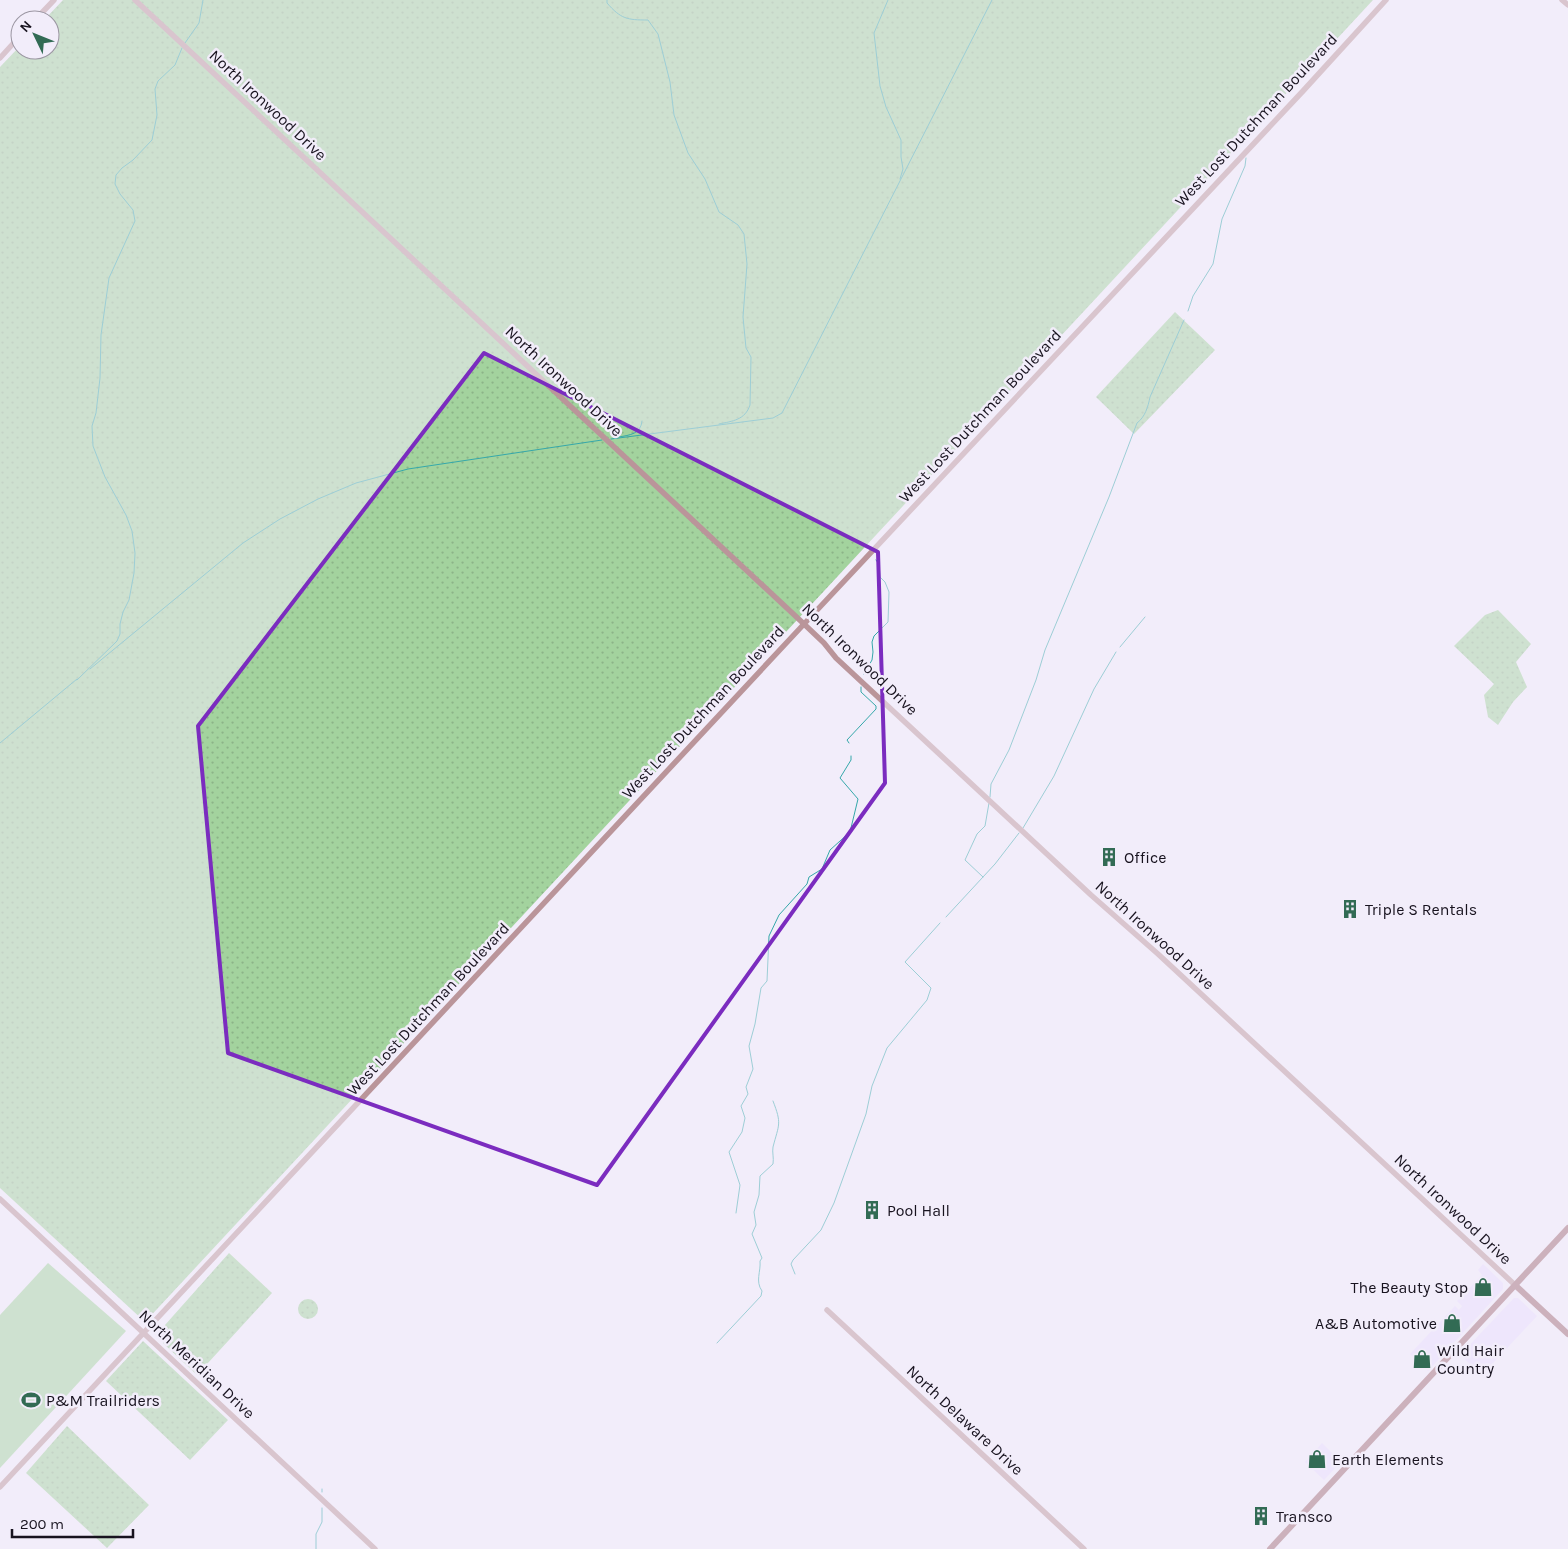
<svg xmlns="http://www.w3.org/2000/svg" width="1568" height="1549" font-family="Karla,sans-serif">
	<defs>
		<pattern id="grass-dots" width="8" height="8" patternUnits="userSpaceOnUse" patternTransform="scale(1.25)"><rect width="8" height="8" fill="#a3d39e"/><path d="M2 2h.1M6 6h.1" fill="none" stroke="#8cb488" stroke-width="1.8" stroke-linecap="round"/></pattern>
	</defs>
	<rect width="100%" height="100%" fill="#f2edfa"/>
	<path fill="#e9defe" d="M1483,1264L1503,1283V1289L1428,1371L1410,1354L1455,1306L1459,1310L1462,1306L1457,1301L1482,1275L1478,1270Z
		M1514,1298H1518L1537,1316L1482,1375L1460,1355Z
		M1322,1443L1338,1459L1339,1464L1324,1480L1305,1462Z"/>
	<path fill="url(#grass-dots)" d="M63,0H1373L145,1322L0,1188V67L20,46V50H50V20H44Z
		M1175,312L1215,350L1134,434L1096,397Z
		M1498,610L1531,644L1516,662L1527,687L1513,702L1498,725L1488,717L1484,695L1494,684L1454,646L1485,615Z
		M229,1253L272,1293L197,1375L163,1343L165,1325Z
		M298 1309a10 10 0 1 1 20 0a10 10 0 1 1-20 0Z
		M143,1341L228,1420L190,1460L106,1381Z
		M67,1426L149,1505L107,1548L26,1473Z"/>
	<path fill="#a3d39e" d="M48,1263L126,1331L0,1468V1315Z"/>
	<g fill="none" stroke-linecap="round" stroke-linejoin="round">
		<path stroke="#35a8aa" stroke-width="1" d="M607,0V3C621,19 627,20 648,20L658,34L670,82L674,115L688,153L705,179L719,212L738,225L744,234L747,264L743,317L746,348L751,357L750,405C745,420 733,421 719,424
			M888,0L874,33L880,86L886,107L901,140V157L903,169L900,179
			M185,43L199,23L203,0
			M1188,311L1193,296L1213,264L1222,219L1245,166L1246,158
			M619,437C630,435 641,434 642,421
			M611,439L773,418L782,413L992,0
			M1120,647L1145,617
			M90,669L243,543L280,519L318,499L356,483L408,469L602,440
			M864,674L872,660L873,652L872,642L874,636L888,622L889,592L885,582L880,577L879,564L876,560
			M77,680L117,641L120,634V624L123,612L129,600L134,573L135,553L132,531L126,515L105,477L93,446L92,426L96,413L100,378L101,335L109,278L135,221L133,210L120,194L115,184L116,175L122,168L133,160L152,140L157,115L155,89L158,81L175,65L182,48
			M0,743L77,679
			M849,743L847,740L876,709V706L861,692V687
			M990,797L991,784L1009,750L1036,680L1045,650L1109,497L1137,423C1145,417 1148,407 1150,397L1184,320
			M1023,828L1054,776L1094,689L1116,652
			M983,877L965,860L977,834L985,826L989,803
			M946,917L995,864L1019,833
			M736,1213L740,1185L729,1152L742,1132L745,1118L741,1106L748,1094L746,1087L753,1069L749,1046L755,1024L761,988L767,981L769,936L779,915L807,884L809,877L822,869L830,850L850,832L858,799L840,778L851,760V756
			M795,1274L791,1264L793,1260L821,1230L834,1203L866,1114L872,1086L887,1048L927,1000L931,988L905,962L940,923
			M717,1343L761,1296L762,1291C755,1281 761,1272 760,1261L762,1258L752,1234L756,1225L754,1212L759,1195L760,1176L773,1164C774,1158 772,1152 773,1147C779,1124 782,1124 773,1101
			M322,1489V1492
			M316,1549V1534L322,1522V1508"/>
		<path stroke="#ba959a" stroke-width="5.5" d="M135,0L804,624L824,643L836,658L1091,895L1158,954L1515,1285
			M1562,0L1568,5
			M35,20L54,0
			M0,58L20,36
			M0,1199L375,1549
			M827,1310L1084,1549
			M0,1487L804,624L1303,91L1386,0"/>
		<path stroke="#9e6971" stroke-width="6" d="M1515,1285L1568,1334
			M1270,1549L1568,1228"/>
	</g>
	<path d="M0 0H1568V1549H0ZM484,353L878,552L885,783L597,1185L228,1053L198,726Z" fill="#f2edfa" fill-opacity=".55" fill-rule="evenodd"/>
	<path fill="none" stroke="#7b2cbf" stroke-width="4" stroke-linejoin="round" d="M484,353L878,552L885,783L597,1185L228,1053L198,726Z"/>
	<defs>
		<g id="building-bare" transform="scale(1.5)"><path d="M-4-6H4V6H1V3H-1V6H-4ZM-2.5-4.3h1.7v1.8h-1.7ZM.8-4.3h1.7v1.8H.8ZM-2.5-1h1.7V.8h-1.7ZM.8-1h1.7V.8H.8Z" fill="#326b54" stroke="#f2edfa" stroke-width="2.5" paint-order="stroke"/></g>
		<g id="shop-bare" transform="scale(1.5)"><path d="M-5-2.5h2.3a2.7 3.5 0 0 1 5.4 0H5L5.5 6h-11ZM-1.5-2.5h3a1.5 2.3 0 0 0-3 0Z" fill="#326b54" stroke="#f2edfa" stroke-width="2.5" paint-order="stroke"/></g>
		<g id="stadium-bare" transform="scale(1.5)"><path d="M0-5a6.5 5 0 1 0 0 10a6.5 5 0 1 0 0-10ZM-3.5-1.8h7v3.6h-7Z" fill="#326b54" stroke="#f2edfa" stroke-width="2.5" paint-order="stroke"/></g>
	</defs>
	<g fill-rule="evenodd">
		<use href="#building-bare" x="1109" y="857"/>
		<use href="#building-bare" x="1350" y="909"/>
		<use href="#building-bare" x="872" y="1210"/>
		<use href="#shop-bare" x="1483" y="1287"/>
		<use href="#shop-bare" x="1452" y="1323"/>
		<use href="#shop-bare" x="1422" y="1359"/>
		<use href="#stadium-bare" x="31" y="1400"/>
		<use href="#shop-bare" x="1317" y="1459"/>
		<use href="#building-bare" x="1261" y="1516"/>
	</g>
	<g text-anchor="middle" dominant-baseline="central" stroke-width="5" stroke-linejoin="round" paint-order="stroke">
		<g font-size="16" fill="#18131f" stroke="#f2edfa">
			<text transform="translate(268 105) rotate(43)">North Ironwood Drive</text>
			<text transform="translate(1256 120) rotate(-47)">West Lost Dutchman Boulevard</text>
			<text transform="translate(564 381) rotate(43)">North Ironwood Drive</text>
			<text transform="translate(980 416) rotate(-47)">West Lost Dutchman Boulevard</text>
			<text transform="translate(860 659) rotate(44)">North Ironwood Drive</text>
			<text transform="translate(703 712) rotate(-47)">West Lost Dutchman Boulevard</text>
			<text transform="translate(1155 935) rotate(42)">North Ironwood Drive</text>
			<text transform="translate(428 1009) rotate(-47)">West Lost Dutchman Boulevard</text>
			<text transform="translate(1453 1209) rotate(43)">North Ironwood Drive</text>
			<text transform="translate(197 1364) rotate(43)">North Meridian Drive</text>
			<text transform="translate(965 1420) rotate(43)">North Delaware Drive</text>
		</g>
		<g font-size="16" fill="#18131f" stroke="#f2edfa" text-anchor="start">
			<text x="1124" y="857">Office</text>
			<text x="1365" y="909">Triple S Rentals</text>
			<text x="887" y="1210">Pool Hall</text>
			<text x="1468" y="1287" text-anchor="end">The Beauty Stop</text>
			<text x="1437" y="1323" text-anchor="end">A&amp;B Automotive</text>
			<text x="1437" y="1350">Wild Hair<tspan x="1437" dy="18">Country</tspan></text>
			<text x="46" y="1400">P&amp;M Trailriders</text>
			<text x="1332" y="1459">Earth Elements</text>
			<text x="1276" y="1516">Transco</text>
		</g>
	</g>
	<g transform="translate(35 35) rotate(313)"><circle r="24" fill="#f2edfa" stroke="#9b96a2"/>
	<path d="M0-4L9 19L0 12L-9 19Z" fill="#326b54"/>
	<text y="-8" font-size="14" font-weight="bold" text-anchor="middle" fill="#18131f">N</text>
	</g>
	<path d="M12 1529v8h121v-8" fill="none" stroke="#18131f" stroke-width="2.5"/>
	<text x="20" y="1529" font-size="15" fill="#18131f" stroke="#f2edfa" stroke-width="4" paint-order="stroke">200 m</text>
</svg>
